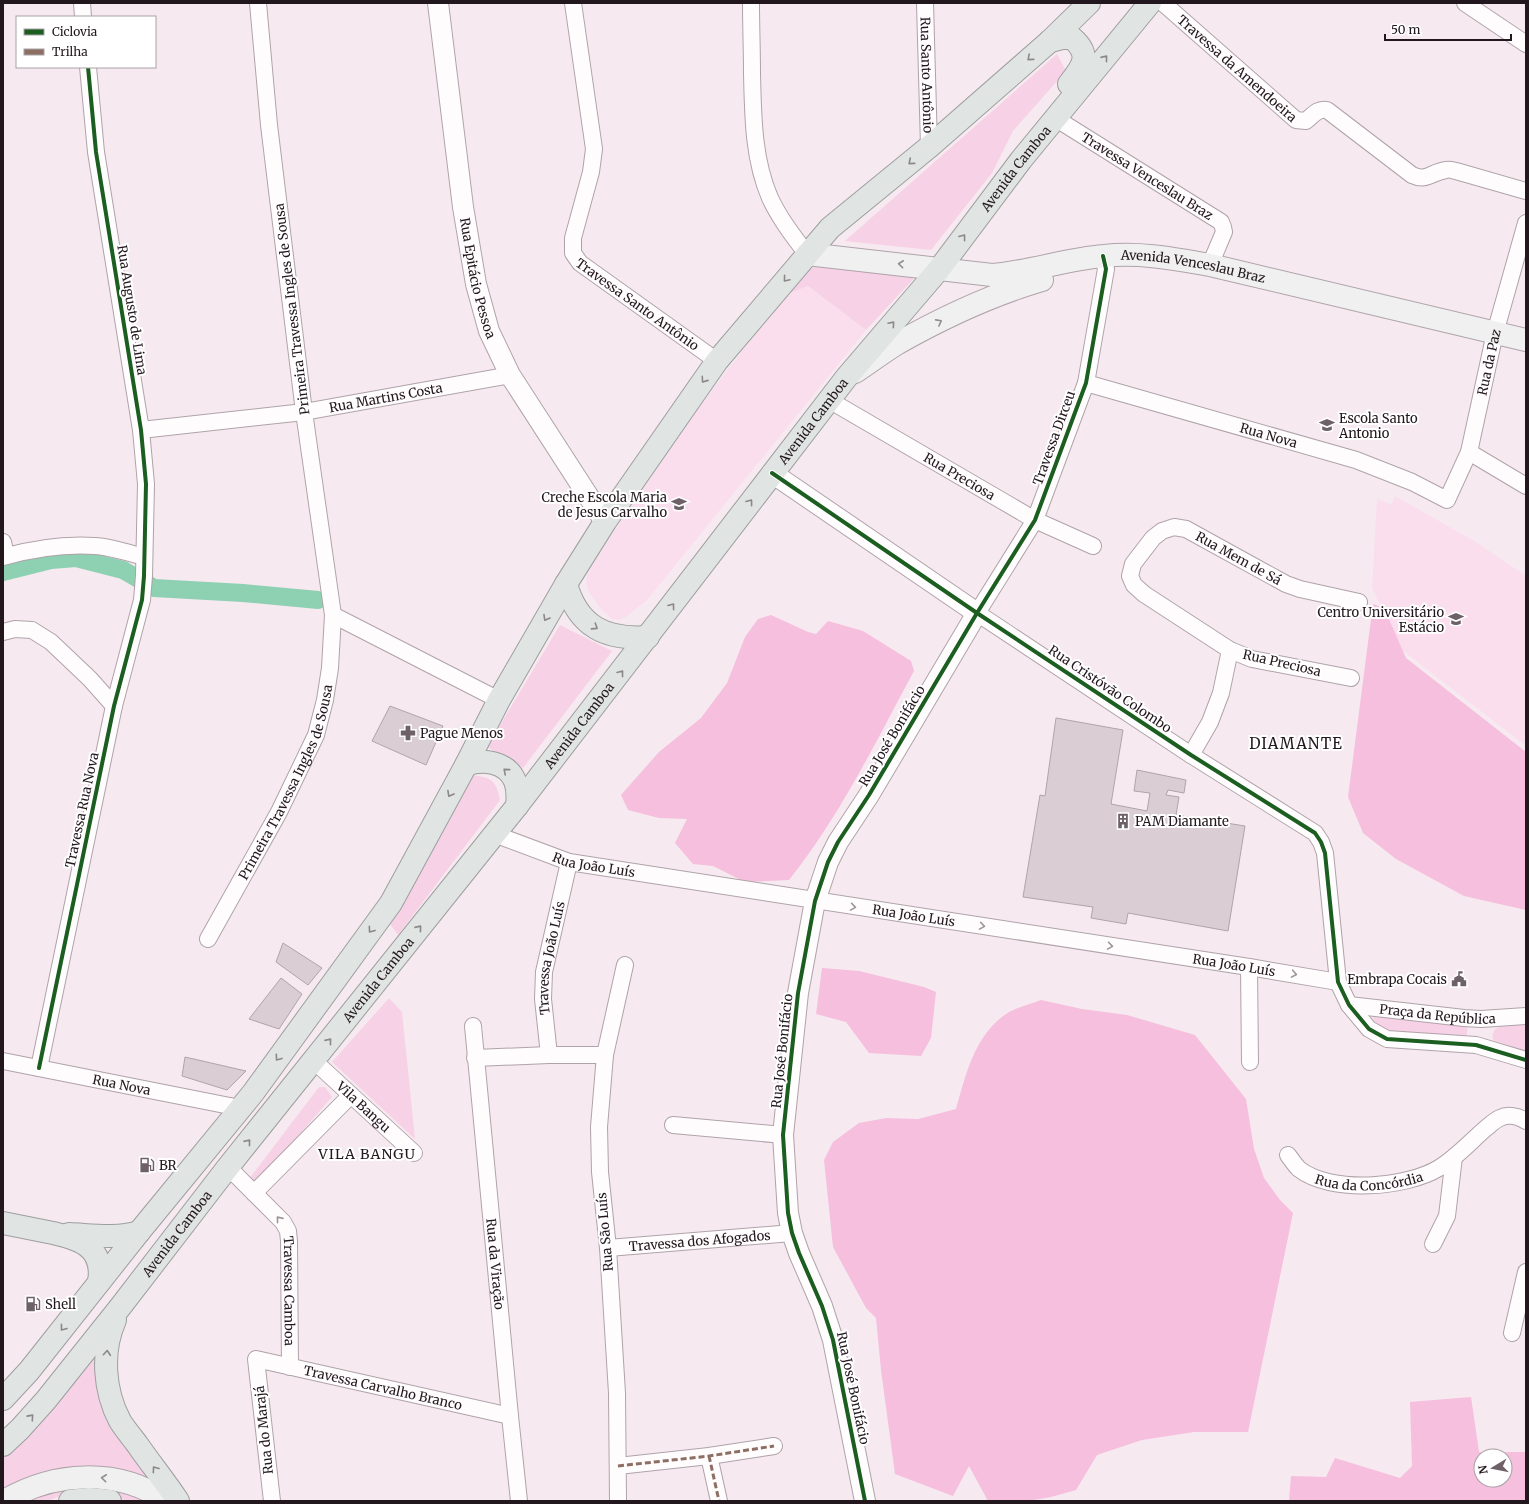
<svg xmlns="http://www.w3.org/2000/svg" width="1529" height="1504" font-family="Merriweather,serif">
	<rect width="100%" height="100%" fill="#f7e9f0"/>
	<path fill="#fadeed" d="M808,286L866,330L647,600L626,617L619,620L612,619L602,610L590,594L586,584L587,576L591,567L674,440L785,295Z
		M1395,496L1476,542L1526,576V746L1402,650L1372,588L1377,498L1391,505Z"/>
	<path fill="#f7d1e6" d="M1057,54L1066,71L1013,131L992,173L931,250L845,241Z
		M819,265L917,275L866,330L808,286L785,295L806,271Z
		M560,625L612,651L523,768L487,747Z
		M472,775C492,778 496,780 500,800L398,935L387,920Z
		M389,998L402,1012L415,1139L332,1062Z
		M1372,1016L1468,1024L1466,1040L1379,1030Z
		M1526,1023V1051L1493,1040C1489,1022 1514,1024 1526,1023Z
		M319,1087H325L332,1097L256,1184L249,1179Z
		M100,1345L150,1478L115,1469H61L40,1474L20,1481L3,1489V1457L28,1434Z
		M102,1486L147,1501H128L103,1493L62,1495L48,1501H25L58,1489Z"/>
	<path fill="#f5bfdd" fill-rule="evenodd" d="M1373,604L1384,608L1406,658L1526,752V910L1464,896L1396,859L1363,833L1348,797Z
		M771,615L808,632L816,634L828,621L863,631L911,661L914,671C875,743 840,816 789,880L745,882L713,866L693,864L675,843L687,819L659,818L628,810L621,795L659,752L701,718L727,683L745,637L758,619Z
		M822,968L859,971L924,987L936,992L931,1038L921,1056L869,1053L846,1022L816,1014Z
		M1041,1000L1082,1009L1127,1015L1195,1035L1246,1099L1254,1149L1264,1178L1280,1200L1293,1213L1248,1432H1194L1142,1440L1097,1455L1076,1490L1051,1497L1028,1501H988L969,1466L953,1496L895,1474L881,1370L876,1318L866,1308L833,1247L824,1160L833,1142L859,1123L886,1118L918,1119L956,1109C966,1074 975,1033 1009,1012C1018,1007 1031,1004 1041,1000Z
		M1471,1397L1479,1452H1526V1501H1289L1291,1476L1326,1477L1335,1458L1400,1478L1412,1466L1410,1402ZM1481,1456H1505V1480H1481Z"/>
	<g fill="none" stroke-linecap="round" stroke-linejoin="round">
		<path stroke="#8dd0b2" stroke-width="18" d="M3,572L51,560L76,558L123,570L154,588L243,593L318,600"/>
	</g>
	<path fill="#daced4" stroke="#b0a4aa" d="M390,706L443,726L426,765L372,741Z
		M1056,718L1123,730L1111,804L1147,811L1150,793L1134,791L1137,770L1186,780L1184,793L1168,790L1166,795L1179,797L1176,815L1245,826L1228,931L1128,913L1126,924L1091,918L1093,907L1023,897L1040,795L1045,796Z
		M283,943L322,968L308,985L276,962Z
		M281,978L302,994L279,1029L249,1019Z
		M185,1057L246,1071L227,1090L182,1076Z"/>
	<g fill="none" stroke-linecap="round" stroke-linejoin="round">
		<g stroke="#afa3a9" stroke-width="18">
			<g id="minor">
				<path d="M82,3L83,17"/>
				<path id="s1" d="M573,3L594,149L591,172L573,238V253L580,263L717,361"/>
				<path d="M751,3C751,26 752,50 752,73C753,115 753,159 770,198C780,219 793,236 807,254"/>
				<path id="s2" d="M925,3L929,147"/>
				<path id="s3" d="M1163,3L1296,120L1306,121C1313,115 1318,108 1327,110L1412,175C1427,182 1431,172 1446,170C1449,169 1452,170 1456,171L1526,191"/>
				<path d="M1465,3L1526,44"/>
				<path id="s4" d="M1055,118L1221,222L1223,227L1224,232L1210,265"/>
				<path d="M1103,256L1106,269L1086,383L1035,520L977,613L1191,755L1315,833L1321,842L1325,853L1338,982L1349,1005L1369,1029L1387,1039L1476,1045L1526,1060"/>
				<path id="s5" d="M1086,383L1356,460L1412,482L1447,500L1469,452L1495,333L1526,223"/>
				<path id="s6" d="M829,400L1035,520L1093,546"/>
				<path id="s7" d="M141,430L304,412L510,375"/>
				<path d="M1469,452L1526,486"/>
				<path d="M3,542L6,556"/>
				<path d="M3,557C32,549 65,544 95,546C111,547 129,553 144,557"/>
				<path d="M333,615L499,700"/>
				<path d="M3,632L15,629L32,630L51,642L90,679L114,706"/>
				<path id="s8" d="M1351,678L1252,659L1230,650L1144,594L1134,585L1130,576L1133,564L1153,538L1162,531L1174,527L1186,529L1286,584L1300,589L1359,602"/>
				<path d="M1191,755L1210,722L1221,693L1230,650"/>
				<path id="s9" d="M494,834L569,862L1249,967L1338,982"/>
				<path id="s10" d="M208,939L279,812L316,735L325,700L330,668L333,615L304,412L269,125L258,3"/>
				<path d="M1249,967L1250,1062"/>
				<path id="s11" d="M1349,1005L1464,1018L1481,1019L1526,1016"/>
				<path id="s12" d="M473,1026L510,1416L519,1501"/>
				<path id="s13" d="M549,1055L543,999L544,972L569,862"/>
				<path d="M475,1058L549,1055H605"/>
				<path id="s14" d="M313,1060L414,1153"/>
				<path id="s15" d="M3,1061L240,1108"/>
				<path d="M39,1068L114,706L142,600L144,576L146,484L141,430L96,152L88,67"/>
				<path d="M673,1125L783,1135"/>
				<path id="s16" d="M1288,1155C1291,1159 1295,1165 1299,1169C1331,1194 1406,1188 1439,1168C1456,1158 1470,1142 1485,1129C1490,1125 1495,1120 1500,1118C1508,1114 1518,1116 1526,1121"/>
				<path id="s17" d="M228,1167L283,1222L288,1231L289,1241L290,1367"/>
				<path d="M254,1193L351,1095"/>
				<path d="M1433,1244L1447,1216L1454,1157"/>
				<path id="s18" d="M608,1248L792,1233"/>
				<path d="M1512,1333L1526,1272"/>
				<path d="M709,1456L719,1501"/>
				<path d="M618,1466L709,1456L774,1446"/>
				<path id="s19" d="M272,1501L256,1359L510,1416"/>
				<path d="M618,1501L617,1393L608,1248L600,1172L599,1127L605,1055L625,965"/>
			</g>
		</g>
		<g stroke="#afa3a9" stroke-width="22">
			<g id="tertiary">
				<path id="s20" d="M438,3L463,207L476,284L489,331L510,375L605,522"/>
				<path d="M772,473L977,613L869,795L838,842L828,862L815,901L798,993L783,1135L788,1213L792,1233L799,1253L822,1306L833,1340L865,1501"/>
			</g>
		</g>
		<g stroke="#afa3a9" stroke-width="24">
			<g id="secondary">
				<path id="s21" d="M807,254L992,275C1030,272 1066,259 1104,256C1140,252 1175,259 1210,265L1526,340"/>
				<path d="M855,372C869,363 883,352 898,343C944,317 991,295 1042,280"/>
				<path d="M4,1501C53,1472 117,1467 166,1501"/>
			</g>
		</g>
		<g stroke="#9c9f9e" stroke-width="24">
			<g id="primary">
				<path d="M1050,41L1062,38H1072C1092,55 1083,66 1069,84"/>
				<path d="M566,584C578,627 606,640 648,637"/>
				<path d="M466,765C483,758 507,762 515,781C518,789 518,797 517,806"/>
				<path d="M3,1223C18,1226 33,1229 48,1232C78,1238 105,1246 99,1282"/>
				<path d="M69,1234C92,1235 116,1239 139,1232"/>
				<path d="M115,1320C101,1352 104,1391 120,1421C125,1429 131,1436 137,1444C150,1463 165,1481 178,1501"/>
				<path d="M3,1399L29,1371L139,1232L253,1093L391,903L466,765L499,700L566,584L605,522L717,361L830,228L929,147L1050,41L1089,3"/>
				<path id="s22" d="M3,1445L20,1429L46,1400L121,1306L228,1167L517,806L846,378L940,268L1021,160L1150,3"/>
				<path d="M70,1501L89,1499L110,1501"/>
			</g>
		</g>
		<use href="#minor" stroke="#fefcfd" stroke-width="16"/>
		<use href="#tertiary" stroke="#fefcfd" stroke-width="20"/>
		<use href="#secondary" stroke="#eff0ef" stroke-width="22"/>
		<use href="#primary" stroke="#e0e4e2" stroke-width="22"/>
		<path stroke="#8d6e63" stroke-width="3" stroke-dasharray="6 3" stroke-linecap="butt" d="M709,1456L719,1501
			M618,1466L709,1456L774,1446"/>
		<g stroke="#fff" stroke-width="6">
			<path id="cycleway" d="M772,473L977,613L1191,755L1315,833L1321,842L1325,853L1338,982L1349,1005L1369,1029L1387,1039L1476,1045L1526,1060
				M39,1068L114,706L142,600L144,576L146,484L141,430L96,152L88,67
				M865,1501L833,1340L822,1306L799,1253L792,1233L788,1213L783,1135L798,993L815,901L828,862L838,842L869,795L977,613L1035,520L1086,383L1106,269L1103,256"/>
		</g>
		<use href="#cycleway" stroke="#1b5e20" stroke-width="4"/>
	</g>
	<defs><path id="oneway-chevron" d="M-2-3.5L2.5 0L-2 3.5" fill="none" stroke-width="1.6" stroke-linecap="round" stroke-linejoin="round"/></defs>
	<g stroke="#8a8889">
		<use href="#oneway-chevron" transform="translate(1030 58) rotate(139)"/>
		<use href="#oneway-chevron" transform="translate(1105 58) rotate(-51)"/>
		<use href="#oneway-chevron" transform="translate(911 162) rotate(140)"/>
		<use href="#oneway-chevron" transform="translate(963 237) rotate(-53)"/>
		<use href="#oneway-chevron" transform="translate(786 279) rotate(130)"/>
		<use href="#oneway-chevron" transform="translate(892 324) rotate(-49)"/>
		<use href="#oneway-chevron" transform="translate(704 380) rotate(125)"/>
		<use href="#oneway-chevron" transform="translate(750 502) rotate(-53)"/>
		<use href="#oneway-chevron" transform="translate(672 606) rotate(-53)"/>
		<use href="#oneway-chevron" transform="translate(546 618) rotate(120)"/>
		<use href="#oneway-chevron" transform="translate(595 627) rotate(33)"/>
		<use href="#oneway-chevron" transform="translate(621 673) rotate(-52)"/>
		<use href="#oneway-chevron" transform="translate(506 771) rotate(-139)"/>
		<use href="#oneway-chevron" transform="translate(450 794) rotate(119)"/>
		<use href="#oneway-chevron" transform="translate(419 928) rotate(-51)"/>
		<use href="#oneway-chevron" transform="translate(371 930) rotate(126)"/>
		<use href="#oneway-chevron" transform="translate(329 1041) rotate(-51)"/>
		<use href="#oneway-chevron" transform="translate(278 1058) rotate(126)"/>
		<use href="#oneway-chevron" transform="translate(248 1142) rotate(-51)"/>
		<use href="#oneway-chevron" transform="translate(63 1328) rotate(128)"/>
		<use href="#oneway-chevron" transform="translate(107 1353) rotate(-85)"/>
		<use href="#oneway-chevron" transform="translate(31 1417) rotate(-48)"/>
		<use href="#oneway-chevron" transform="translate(155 1469) rotate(-126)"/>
	</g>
	<g stroke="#938e90">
		<use href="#oneway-chevron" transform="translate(901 264) rotate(-174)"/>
		<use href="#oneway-chevron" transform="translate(939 322) rotate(-28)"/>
		<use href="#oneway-chevron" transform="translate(104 1478) rotate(-174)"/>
	</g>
	<g stroke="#9b9598">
		<use href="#oneway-chevron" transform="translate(853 907) rotate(9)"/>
		<use href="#oneway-chevron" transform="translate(982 926) rotate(9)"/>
		<use href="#oneway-chevron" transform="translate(1110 946) rotate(9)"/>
		<use href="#oneway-chevron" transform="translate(1294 974) rotate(10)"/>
		<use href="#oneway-chevron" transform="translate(279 1219) rotate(-129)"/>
	</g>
	<defs>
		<g id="school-bare" transform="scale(1.2)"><path d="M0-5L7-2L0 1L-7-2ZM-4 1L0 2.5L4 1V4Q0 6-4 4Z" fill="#6d6067" stroke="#fff" stroke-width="2.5" paint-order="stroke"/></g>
		<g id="university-bare" transform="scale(1.2)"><path d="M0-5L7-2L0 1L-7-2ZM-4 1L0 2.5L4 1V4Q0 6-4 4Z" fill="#6d6067" stroke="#fff" stroke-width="2.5" paint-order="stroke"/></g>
		<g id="pharmacy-bare" transform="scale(1.2)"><path d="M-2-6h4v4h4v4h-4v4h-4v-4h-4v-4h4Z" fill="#6d6067" stroke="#fff" stroke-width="2.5" paint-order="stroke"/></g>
		<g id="building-bare" transform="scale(1.2)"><path d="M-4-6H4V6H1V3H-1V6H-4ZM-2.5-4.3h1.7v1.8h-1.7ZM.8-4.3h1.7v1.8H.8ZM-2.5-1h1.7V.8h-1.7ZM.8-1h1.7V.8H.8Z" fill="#6d6067" stroke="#fff" stroke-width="2.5" paint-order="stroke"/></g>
		<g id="civic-bare" transform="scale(1.2)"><path d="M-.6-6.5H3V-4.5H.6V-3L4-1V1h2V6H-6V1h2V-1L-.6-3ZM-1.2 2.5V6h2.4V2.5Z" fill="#6d6067" stroke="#fff" stroke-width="2.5" paint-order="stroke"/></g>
		<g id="fuel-bare" transform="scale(1.2)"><path d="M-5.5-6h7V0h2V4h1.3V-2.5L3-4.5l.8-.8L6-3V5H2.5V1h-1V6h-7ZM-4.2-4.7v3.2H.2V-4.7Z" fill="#6d6067" stroke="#fff" stroke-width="2.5" paint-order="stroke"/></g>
	</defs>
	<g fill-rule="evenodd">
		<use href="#school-bare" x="1327" y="425"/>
		<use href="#school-bare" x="679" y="504"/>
		<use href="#university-bare" x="1456" y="619"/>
		<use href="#pharmacy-bare" x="408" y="733"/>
		<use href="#building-bare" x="1123" y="821"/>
		<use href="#civic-bare" x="1459" y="979"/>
		<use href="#fuel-bare" x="147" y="1165"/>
		<use href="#fuel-bare" x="33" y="1304"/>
	</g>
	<g text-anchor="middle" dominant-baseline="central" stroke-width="4" stroke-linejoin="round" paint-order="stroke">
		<g font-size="13" fill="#22171d" stroke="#fff">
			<text stroke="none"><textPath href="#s3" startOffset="99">Travessa da Amendoeira</textPath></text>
			<text stroke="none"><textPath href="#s2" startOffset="72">Rua Santo Antônio</textPath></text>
			<text stroke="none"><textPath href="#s22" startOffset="1630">Avenida Camboa</textPath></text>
			<text stroke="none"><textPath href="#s4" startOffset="109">Travessa Venceslau Braz</textPath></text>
			<text stroke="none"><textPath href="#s21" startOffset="390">Avenida Venceslau Braz</textPath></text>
			<text stroke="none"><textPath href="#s20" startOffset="278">Rua Epitácio Pessoa</textPath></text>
			<text stroke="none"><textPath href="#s1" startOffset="337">Travessa Santo Antônio</textPath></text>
			<text transform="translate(292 309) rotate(-97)">Primeira Travessa Ingles de Sousa</text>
			<text transform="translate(132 310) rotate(81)">Rua Augusto de Lima</text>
			<text stroke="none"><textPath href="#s5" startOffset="525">Rua da Paz</textPath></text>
			<text stroke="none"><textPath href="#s7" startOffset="247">Rua Martins Costa</textPath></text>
			<text stroke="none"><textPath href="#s22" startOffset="1306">Avenida Camboa</textPath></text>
			<text stroke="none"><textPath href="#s5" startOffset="190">Rua Nova</textPath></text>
			<text transform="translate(1054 438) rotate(-70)">Travessa Dirceu</text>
			<text stroke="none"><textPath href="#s6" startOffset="151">Rua Preciosa</textPath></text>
			<text stroke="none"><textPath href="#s8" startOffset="392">Rua Mem de Sá</textPath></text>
			<text transform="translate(1282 663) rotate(13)">Rua Preciosa</text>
			<text transform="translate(1110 689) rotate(34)">Rua Cristóvão Colombo</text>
			<text stroke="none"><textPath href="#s22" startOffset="922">Avenida Camboa</textPath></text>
			<text transform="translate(892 736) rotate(-59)">Rua José Bonifácio</text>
			<text stroke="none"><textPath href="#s10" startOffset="176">Primeira Travessa Ingles de Sousa</textPath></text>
			<text transform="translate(82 810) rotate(-78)">Travessa Rua Nova</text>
			<text stroke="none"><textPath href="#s9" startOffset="105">Rua João Luís</textPath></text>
			<text stroke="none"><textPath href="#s9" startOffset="429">Rua João Luís</textPath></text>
			<text stroke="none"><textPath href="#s13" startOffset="98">Travessa João Luís</textPath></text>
			<text stroke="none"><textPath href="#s9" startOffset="753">Rua João Luís</textPath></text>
			<text stroke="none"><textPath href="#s22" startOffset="598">Avenida Camboa</textPath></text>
			<text stroke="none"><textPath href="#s11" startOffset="89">Praça da República</textPath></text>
			<text transform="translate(782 1051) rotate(-84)">Rua José Bonifácio</text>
			<text stroke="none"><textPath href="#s15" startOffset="121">Rua Nova</textPath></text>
			<text stroke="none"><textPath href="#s14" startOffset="69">Vila Bangu</textPath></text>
			<text stroke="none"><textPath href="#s16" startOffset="91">Rua da Concórdia</textPath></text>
			<text transform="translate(605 1232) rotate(-95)">Rua São Luís</text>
			<text stroke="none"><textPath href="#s22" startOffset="274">Avenida Camboa</textPath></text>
			<text stroke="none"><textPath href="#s18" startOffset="92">Travessa dos Afogados</textPath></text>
			<text stroke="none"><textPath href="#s12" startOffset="239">Rua da Viração</textPath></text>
			<text stroke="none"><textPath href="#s17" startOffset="148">Travessa Camboa</textPath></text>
			<text stroke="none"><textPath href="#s19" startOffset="273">Travessa Carvalho Branco</textPath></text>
			<text transform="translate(853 1388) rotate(78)">Rua José Bonifácio</text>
			<text transform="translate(264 1430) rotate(-96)">Rua do Marajá</text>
		</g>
		<g font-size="13" fill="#22171d" stroke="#fff" text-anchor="start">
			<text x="1339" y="418">Escola Santo<tspan x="1339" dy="15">Antonio</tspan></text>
			<text x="667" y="497" text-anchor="end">Creche Escola Maria<tspan x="667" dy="15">de Jesus Carvalho</tspan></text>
			<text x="1444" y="612" text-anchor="end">Centro Universitário<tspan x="1444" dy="15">Estácio</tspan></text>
			<text x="420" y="733">Pague Menos</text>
			<text x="1135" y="821">PAM Diamante</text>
			<text x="1447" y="979" text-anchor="end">Embrapa Cocais</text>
			<text x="159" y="1165">BR</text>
			<text x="45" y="1304">Shell</text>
		</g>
		<g font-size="14" letter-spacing="1" fill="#22171d" stroke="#fff">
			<text x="367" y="1154">VILA BANGU</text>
		</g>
		<g font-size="15" letter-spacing="1" fill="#22171d" stroke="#fff">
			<text x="1296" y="743">DIAMANTE</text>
		</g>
	</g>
	<rect width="1529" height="1504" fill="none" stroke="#22171d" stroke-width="8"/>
	<rect x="16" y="16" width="140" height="52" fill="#ffffff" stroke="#a7a2a5"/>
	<rect x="24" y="29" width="20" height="6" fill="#1b5e20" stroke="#a7a2a5"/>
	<text x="52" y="36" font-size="12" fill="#22171d">Ciclovia</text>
	<rect x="24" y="49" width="20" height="6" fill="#8d6e63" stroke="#a7a2a5"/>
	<text x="52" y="56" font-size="12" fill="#22171d">Trilha</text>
	<g transform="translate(1493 1468) rotate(260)"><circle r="19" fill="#ffffff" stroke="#a7a2a5"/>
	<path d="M0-3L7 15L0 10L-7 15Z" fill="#6d6067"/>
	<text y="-6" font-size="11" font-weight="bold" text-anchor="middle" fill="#22171d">N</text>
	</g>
	<path d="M1385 34v6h126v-6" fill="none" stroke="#22171d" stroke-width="2"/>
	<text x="1391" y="34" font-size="12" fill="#22171d" stroke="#ffffff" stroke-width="3" paint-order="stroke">50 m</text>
</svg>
